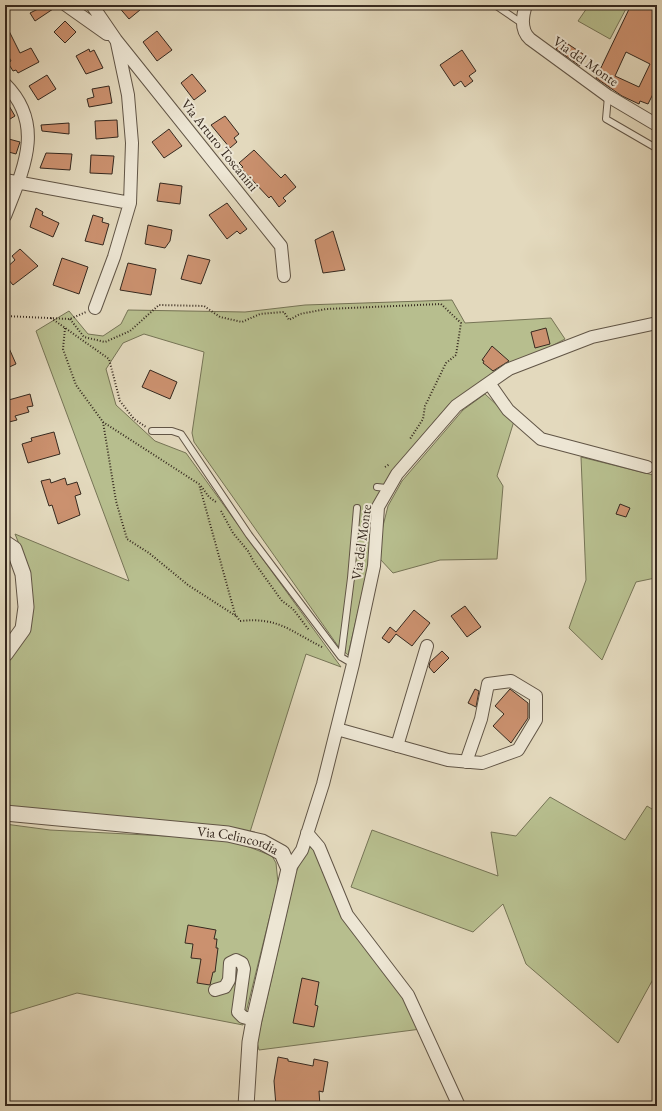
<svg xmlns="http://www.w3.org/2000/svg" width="662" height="1111" font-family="'EB Garamond',serif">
	<rect width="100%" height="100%" fill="#e3d9bd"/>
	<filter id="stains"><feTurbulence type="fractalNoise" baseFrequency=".005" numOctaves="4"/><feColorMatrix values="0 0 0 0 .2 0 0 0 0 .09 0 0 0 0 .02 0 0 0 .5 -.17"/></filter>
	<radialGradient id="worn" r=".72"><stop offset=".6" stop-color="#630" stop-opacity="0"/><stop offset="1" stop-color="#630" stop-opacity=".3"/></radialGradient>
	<path fill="#b7be8e" stroke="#767456" d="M589,5H628L610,39L578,21Z
		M452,300L465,323L551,318L565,339L488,379L450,403L391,472L374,505L367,572L348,655L338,646L194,442L192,433L204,352L144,334L123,343L106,369L116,405L155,441L186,453L341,667L306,654L250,832L5,808V659L32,601L30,571L15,534L129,581L36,331L69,311L88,334L103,336L121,324L128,310L245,312L305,305Z
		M485,394L514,421L497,476L503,486L497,559L440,560L393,573L380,559V538L388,506L402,481L463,410Z
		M581,457L657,476V573L655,578L636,582L602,660L569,628L586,580Z
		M550,797L625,840L647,806L657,812V972L618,1043L526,964L503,904L473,932L351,887L372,830L498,876L491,832L516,836Z
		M5,824L50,830L204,838L239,843L272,856L276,863L278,883L243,1025L77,993L5,1015Z
		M308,846L316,851L334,890L405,997L421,1029L259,1050L257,1042L296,872Z"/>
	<path fill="#cb916f" stroke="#36291f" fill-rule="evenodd" d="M46,5H55L56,7L35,21L30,13Z
		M117,5H146L129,19Z
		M631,5H657V86L648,104L640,101L639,104L622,96L596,78ZM626,52L650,64L639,87L615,76Z
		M65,21L76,32L65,43L54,32Z
		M5,23L20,53L31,48L39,62L18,73L16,70L13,71L8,63L11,61L5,50Z
		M157,31L172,50L157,61L143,42Z
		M562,40L586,56L580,66L556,49Z
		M89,49L90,52L94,50L103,68L86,74L76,56Z
		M462,50L476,71L469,76L473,81L465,87L461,81L454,86L440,65Z
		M192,74L206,91L194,100L181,83Z
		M47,75L56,89L38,100L29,86Z
		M109,86L112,103L89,107L87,99L94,97L92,89Z
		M5,99L15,116L5,122Z
		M225,116L239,134L234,138L237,142L230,148L211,125Z
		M117,120L118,137L96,139L95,121Z
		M69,123V134L42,131L41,125Z
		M169,129L182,146L164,158L152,142Z
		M5,138L20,142L16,154L5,151Z
		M254,150L281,178L285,174L296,187L283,198L286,201L279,207L271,196L269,198L241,168L243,167L239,163Z
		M46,153L72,154L70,170L40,168Z
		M91,155L114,156L112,174L90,173Z
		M160,183L182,186L180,204L157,201Z
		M227,203L247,229L240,234L237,231L227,239L209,215Z
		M36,208L43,212L42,215L59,223L53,237L30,227Z
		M93,215L103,218L102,222L109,224L103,245L85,241Z
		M148,225L172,230L170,241L165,248L145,244Z
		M333,231L345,270L323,273L315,240Z
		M20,249L38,266L13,285L8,279L9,278L5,272V269L15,260L12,256Z
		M188,255L210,260L201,284L181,279Z
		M62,258L88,267L79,294L53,285Z
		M128,263L156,269L151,295L120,290Z
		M546,328L550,344L535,348L531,332Z
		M5,339L16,364L5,369Z
		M492,346L509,361L493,371L483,363L484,361L482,360Z
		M150,370L177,382L170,399L142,387Z
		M30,394L33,406L27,407L29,412L15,416L17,420L5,423V401Z
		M54,432L60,454L28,463L22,444L32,441L31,438Z
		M65,478L67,485L77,482L81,494L75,496L80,515L58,524L52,505L49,506L41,481L50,479L51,483Z
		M620,504L630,508L626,517L616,514Z
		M465,606L481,627L467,637L451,616Z
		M414,610L430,623L412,646L396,634L389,643L382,638L390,627L396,632Z
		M442,651L449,658L434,673L429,667L430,662Z
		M475,689L479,691L476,707L468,703Z
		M510,689L528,703V718L511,743L493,726L504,714L495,706Z
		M188,925L216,930L214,939H217L216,948H218L215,972H213L210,985L197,983L201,959L191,958L193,944L185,943Z
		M302,978L319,982L315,1005L318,1006L314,1027L293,1023Z
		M278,1057L288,1059V1061L313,1066L314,1059L328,1062L323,1092L319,1091L320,1106H276L274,1081Z"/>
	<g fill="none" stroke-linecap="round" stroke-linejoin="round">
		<g stroke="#615546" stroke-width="8">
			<path id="service" d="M495,5L523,24
				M608,96L606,119L656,148L657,146
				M152,431H172L181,434L249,535L341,657
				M377,487L386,488L389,484
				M353,664L341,657L351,578L357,508"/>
		</g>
		<g stroke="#615546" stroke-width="14">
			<path id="minor" d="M66,5L107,34
				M92,5L116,40L281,246L284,276
				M526,5C522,17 520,30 530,39L608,96L657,125
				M5,84C46,125 23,170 5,216
				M5,180L130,203
				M95,308L114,257L130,203L132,143L128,95L117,43
				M489,383L508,410L541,439L647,467
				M337,729L448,760L482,763L518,750L536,720V696L511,681L488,684L481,719L466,762
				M397,746L427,646
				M307,833L319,847L347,915L408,995L459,1106
				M289,869L302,850L323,784L353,664L374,566L378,507L397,474L456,406L509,369L592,337L657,323
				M215,990L225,987L229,980L230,963L236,960L242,963L244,969L238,1012L243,1017L254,1020"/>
		</g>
		<g stroke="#615546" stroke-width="17">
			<g id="tertiary">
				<path d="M5,543L14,549L23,574L26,607L23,629L5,654"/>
				<path id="s1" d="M5,813L228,834L262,842L282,853L289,869L254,1020L250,1042L246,1106"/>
			</g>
		</g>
		<path stroke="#36291f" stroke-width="2" stroke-dasharray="1 2" stroke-linecap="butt" d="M5,316L70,319L86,312
			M51,318L109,359L120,401L134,419L146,427
			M70,319L84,337L105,342L130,331L159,305L204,306L220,317L242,322L260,314L284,312L289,320L300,314L326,309L441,304L461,323L456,355L446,363L425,406L423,419L410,439
			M65,328L63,349L76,385L103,422L199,484L235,614L240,621C279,617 290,631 322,647
			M103,422L116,501L127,539L149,553L188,585L236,616
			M385,467L390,464
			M201,486L209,497L216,502
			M221,511L233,533L248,551L254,562L282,601L293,609L309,630"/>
		<use href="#service" stroke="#ede6d4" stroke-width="6"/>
		<use href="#minor" stroke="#ede6d4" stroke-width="12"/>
		<use href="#tertiary" stroke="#ede6d4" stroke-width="15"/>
	</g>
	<g text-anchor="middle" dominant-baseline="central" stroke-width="4" stroke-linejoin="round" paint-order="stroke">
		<g font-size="14" fill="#36291f" stroke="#ede6d4">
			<text transform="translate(586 61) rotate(35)">Via del Monte</text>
			<text transform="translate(220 145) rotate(51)">Via Arturo Toscanini</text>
			<text transform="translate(361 542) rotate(-82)">Via del Monte</text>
			<text stroke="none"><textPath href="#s1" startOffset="235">Via Celincordia</textPath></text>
		</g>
	</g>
	<rect width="662" height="1111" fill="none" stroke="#e3d9bd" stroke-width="20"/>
	<rect x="6" y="6" width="650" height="1099" fill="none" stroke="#36291f" stroke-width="2"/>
	<rect x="10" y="10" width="642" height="1091" fill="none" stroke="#36291f"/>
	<rect width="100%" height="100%" filter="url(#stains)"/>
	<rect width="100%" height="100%" fill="url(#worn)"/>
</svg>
